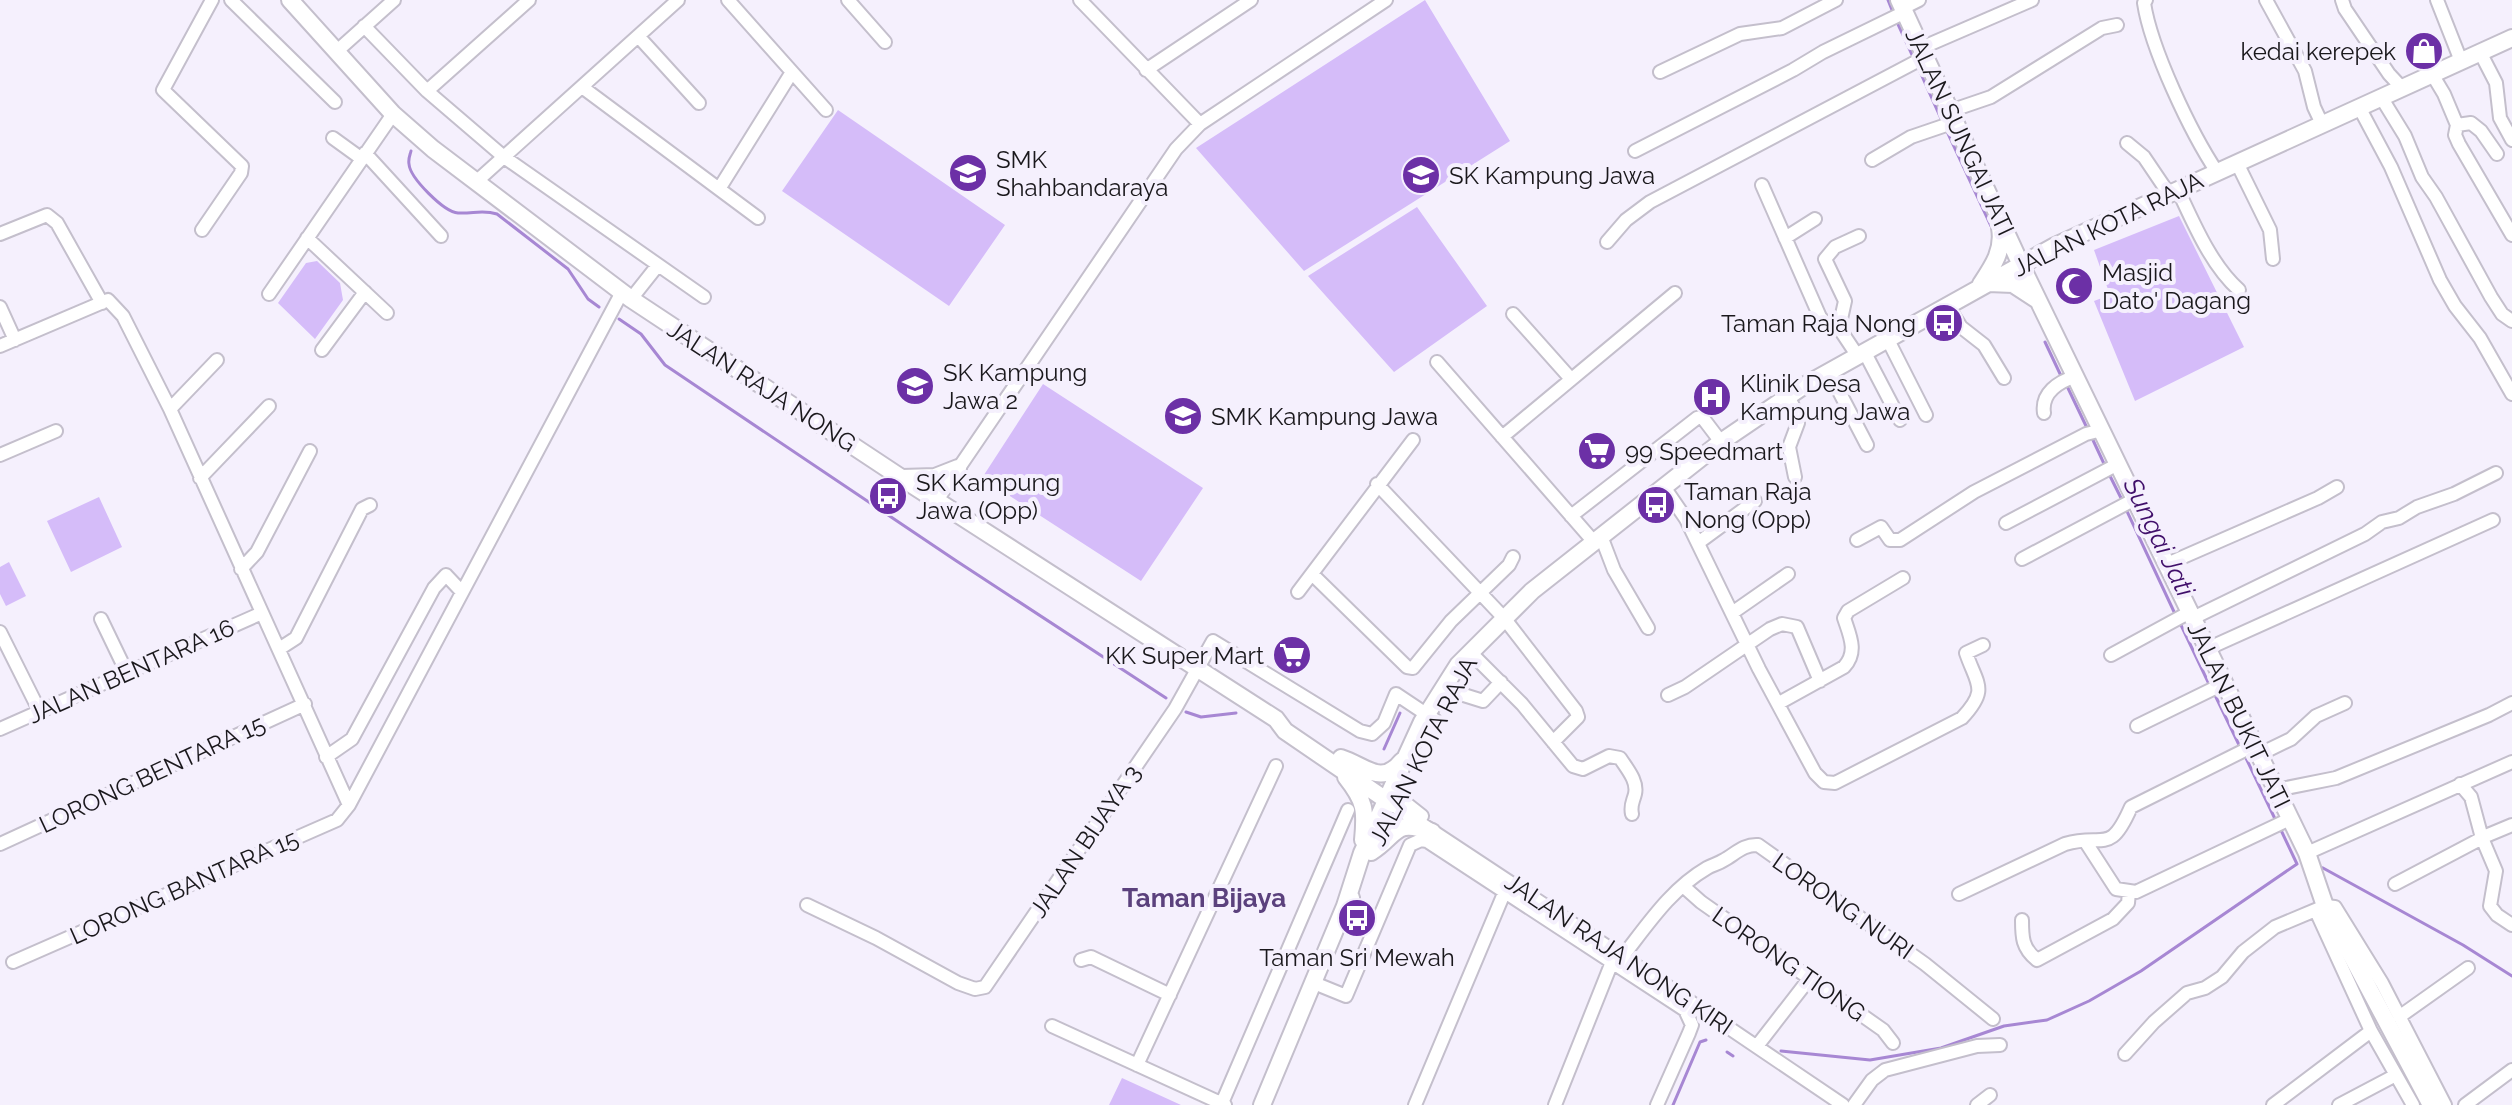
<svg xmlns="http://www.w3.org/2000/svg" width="2512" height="1105" font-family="Raleway,sans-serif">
	<rect width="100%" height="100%" fill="#f5f0fd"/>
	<path fill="#d5bcf9" d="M1425,0L1510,141L1304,271L1196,148Z
		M838,110L1005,225L949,306L782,191Z
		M1417,207L1487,306L1394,372L1308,276Z
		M2179,216L2244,347L2135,401L2094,301L2110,295L2094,250Z
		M317,261L340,283L343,300L315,339L278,303L306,263Z
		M1043,384L1203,488L1141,581L982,478Z
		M99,497L122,547L71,572L47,521Z
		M9,562L26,596L6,606L0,594V567Z
		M1122,1078L1181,1105H1109Z"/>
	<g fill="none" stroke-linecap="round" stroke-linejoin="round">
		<path stroke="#a787d3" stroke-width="3" d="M1888,0L1894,15
			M1897,22L1914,59
			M1917,65L1942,121
			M1945,127L1991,226
			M411,151C410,155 408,159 409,164C410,178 444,212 458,213C473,214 482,209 497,214L568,269L588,299L599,307
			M619,319L641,334L665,365L955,560L1166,698
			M2045,342L2062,378
			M2066,384L2087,428
			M2092,438L2106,468
			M2109,474L2122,500
			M2125,507L2176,616
			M2180,623L2209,684
			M2213,691L2241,749
			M1186,712L1201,717L1236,713
			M1384,749L1400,713
			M2245,756L2276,821
			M2280,828L2297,864
			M2317,867L2323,868L2463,945L2512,976
			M1781,1051L1870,1060L1941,1048L2004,1026L2047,1020L2089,1001L2141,971L2297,864
			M1727,1052L1733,1056
			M1673,1105L1700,1042L1706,1040"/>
		<g stroke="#c4bfcc" stroke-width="16">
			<path id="street" d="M231,0L335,102
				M728,0L826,110
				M848,0L885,42
				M1080,0L1200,124
				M2146,0L2144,3C2151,49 2191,133 2217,172
				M2266,0L2305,71L2314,107L2322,124
				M2342,0L2345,9L2389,74L2402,88
				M2437,0L2461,61
				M1903,8L1919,0
				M364,26L427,91L504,157L704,297
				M638,36L699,103
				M1921,48L2032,0
				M337,51L394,0
				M2480,52L2496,83L2500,118L2512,140
				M1146,70L1251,0
				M1660,72L1740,34L1782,28L1836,0
				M2432,74L2444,94L2457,125L2471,123L2481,131L2497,154
				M582,87L758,218
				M427,91L529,0
				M2381,97L2405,136L2422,177L2436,197L2491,297L2502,314L2512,321
				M2359,107L2391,167L2440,280L2455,306L2480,338L2512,394
				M1950,111L1991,97L2102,28L2117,25
				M2457,125L2455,135L2459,144L2512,235
				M333,138L362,159
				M2127,143L2144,157L2169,194
				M1635,151L1793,70L1823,52L1905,12
				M365,153L441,236
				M1872,160L1911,137L1955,122
				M2237,163L2270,230L2273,259
				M477,181L678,0
				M1762,185L1820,317L1827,325L1839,328
				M719,189L792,72
				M2178,190C2194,224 2211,265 2239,290
				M202,230L241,173L242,166L163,90L212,0
				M0,234L47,215L57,223L102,303
				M307,238L387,313
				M1785,238L1815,219
				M1607,242L1626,220L1650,202L1925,57
				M269,294L393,114
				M631,299L658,265
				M1947,305L1961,327L1984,345L2004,378
				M0,307L15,340
				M1513,314L1571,379
				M1887,338L1926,415
				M0,346L108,300L123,316L170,409L349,805
				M322,350L365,292
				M1864,351L1900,420
				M1857,355L1839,328L1845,301L1825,259L1835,247L1859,236
				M1437,362L1594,542
				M1829,372L1867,445
				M1788,396L1796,412L1798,423L1789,447L1795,477
				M170,409L217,360
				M2044,413C2041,393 2058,382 2076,376
				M1502,437L1675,293
				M0,455L56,431
				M200,478L269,406
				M1377,484L1504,618L1576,711L1578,717L1553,742
				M1664,487L1686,519L1759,669L1815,773L1824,782L1835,783L1962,718C1989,689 1977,685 1966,653L1983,645
				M937,500L1176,149L1200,124L1386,0
				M1571,516L1697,418L1702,417L1721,442
				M2006,523L2118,464
				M1601,536L1614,570L1648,628
				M1857,540L1881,527L1890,540H1900L1974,492L2086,434L2102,430
				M1698,543L1755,501
				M2022,559L2135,499
				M2167,564L2318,498L2337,487
				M241,569L257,552L310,451
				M1312,574L1407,667L1413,668L1451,621L1509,565L1513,557
				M1298,592L1413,440
				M1732,613L1788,574
				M2193,618L2365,534L2382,522L2399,518L2417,507L2454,494L2496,473
				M101,619L127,673
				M0,632L40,712
				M2209,648L2493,520
				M279,649L296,638L362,509L370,505
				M1471,653L1522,704L1573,766L1583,769L1609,756L1620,758C1627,769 1638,781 1635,794C1633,802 1630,805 1632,814
				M2111,655L2190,612
				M1451,691L1483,701L1501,682
				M1668,695L1685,687L1770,629L1782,624L1797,627L1820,681
				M1779,703L1844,667C1858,652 1850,636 1844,618L1848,611L1903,578
				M2137,726L2225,683
				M0,729L262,613
				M2258,755L2291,739L2316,716L2345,703
				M326,757L352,739L434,588L446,575L462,592
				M2460,784L2471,797L2482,838L2496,871L2490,906L2497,915L2512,925
				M2276,790L2336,778L2489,715L2512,703
				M1398,797L1422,816
				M1393,805L1670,988L1843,1105
				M2085,841L2116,889L2136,892L2290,819
				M0,844L305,704
				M2307,853L2512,762
				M2395,884L2488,835L2512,825
				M1683,886L1701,902L1883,1030L1893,1043
				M1959,894L2065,844C2104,832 2109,857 2131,807L2253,746
				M807,905L876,938L958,983L975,989L985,987L1175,709L1213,641L1360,731L1372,734L1384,723L1396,694L1435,720
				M2316,911L2371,1031L2413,1105
				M2022,920C2022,937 2022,948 2037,960L2113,919L2128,903L2129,892
				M1623,956C1648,924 1671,889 1707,868C1712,865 1718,864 1724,860C1735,854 1744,844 1758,845L1925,964L1993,1019
				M1081,960L1091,957L1170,995
				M13,962L337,820L349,805L622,292
				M1314,983L1346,996L1410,845L1421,840L1427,841L1685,1010L1692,1025L1689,1033L1657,1105
				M2399,1017L2468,968
				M1052,1026L1225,1105
				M1757,1046L1809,979
				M2125,1054L2154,1022L2187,993L2205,988L2222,977L2243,952L2275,927L2325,906L2335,907L2382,983L2445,1105
				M1137,1065L1276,766
				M1222,1103L1348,810
				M1415,1105L1505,891
				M1555,1105L1612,962
				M1854,1105L1872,1080L1885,1070L1977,1046L2000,1045
				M1977,1105L1990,1095
				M2273,1105L2371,1031
				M2339,1105L2394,1076
				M2465,1105L2512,1070"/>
		</g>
		<g stroke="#c4bfcc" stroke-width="20">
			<path id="secondary" d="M290,0L393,114L433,149L631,299L900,477L1276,719L1285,731L1392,804
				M1899,0L2021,265L2307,853L2325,906L2431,1105
				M1988,283L2013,284L2036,299
				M1981,284C1993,266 2004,250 2000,228
				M902,478L935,477L958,468
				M1341,758C1366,766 1381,787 1402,761
				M1346,777C1365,801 1366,810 1363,840
				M1371,852C1399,834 1393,818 1432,832
				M1345,906L1362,853L1422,722L1458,665L1532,591L1721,442L1802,387L2055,246L2512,38
				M1262,1105L1345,906L1351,898"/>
		</g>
		<use href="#street" stroke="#fff" stroke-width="12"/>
		<use href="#secondary" stroke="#fff" stroke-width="16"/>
	</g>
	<defs>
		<g id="shop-disc" transform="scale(2)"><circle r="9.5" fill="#6c30a6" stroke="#f5f0fd"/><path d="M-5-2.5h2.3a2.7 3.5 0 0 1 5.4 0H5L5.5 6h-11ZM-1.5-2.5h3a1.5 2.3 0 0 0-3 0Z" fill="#fff"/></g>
		<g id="school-disc" transform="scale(2)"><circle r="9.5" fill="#6c30a6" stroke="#f5f0fd"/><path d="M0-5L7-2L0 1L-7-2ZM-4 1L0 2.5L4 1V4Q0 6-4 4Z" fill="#fff"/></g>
		<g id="mosque-disc" transform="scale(2)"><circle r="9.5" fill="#6c30a6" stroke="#f5f0fd"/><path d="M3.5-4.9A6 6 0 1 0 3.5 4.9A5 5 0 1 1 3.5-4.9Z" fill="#fff"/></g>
		<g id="bus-disc" transform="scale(2)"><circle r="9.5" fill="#6c30a6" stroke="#f5f0fd"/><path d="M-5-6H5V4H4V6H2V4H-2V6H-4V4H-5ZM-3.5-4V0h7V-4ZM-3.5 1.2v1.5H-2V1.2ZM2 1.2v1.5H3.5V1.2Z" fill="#fff"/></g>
		<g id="hospital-disc" transform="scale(2)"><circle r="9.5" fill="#6c30a6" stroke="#f5f0fd"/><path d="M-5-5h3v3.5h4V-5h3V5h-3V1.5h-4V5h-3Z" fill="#fff"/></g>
		<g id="supermarket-disc" transform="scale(2)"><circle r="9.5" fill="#6c30a6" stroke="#f5f0fd"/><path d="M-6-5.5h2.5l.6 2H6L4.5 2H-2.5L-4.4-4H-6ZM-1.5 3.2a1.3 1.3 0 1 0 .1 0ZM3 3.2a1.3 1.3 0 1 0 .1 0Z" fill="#fff"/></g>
	</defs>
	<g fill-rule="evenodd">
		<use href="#shop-disc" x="2424" y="51"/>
		<use href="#school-disc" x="968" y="173"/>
		<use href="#school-disc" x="1421" y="175"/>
		<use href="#mosque-disc" x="2074" y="286"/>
		<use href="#bus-disc" x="1944" y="323"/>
		<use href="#school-disc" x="915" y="386"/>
		<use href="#hospital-disc" x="1712" y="397"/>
		<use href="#school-disc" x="1183" y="416"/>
		<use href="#supermarket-disc" x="1597" y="451"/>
		<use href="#bus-disc" x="888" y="496"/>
		<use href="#bus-disc" x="1656" y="505"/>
		<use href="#supermarket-disc" x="1292" y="655"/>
		<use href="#bus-disc" x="1357" y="918"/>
	</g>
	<g text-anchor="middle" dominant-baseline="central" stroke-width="8" stroke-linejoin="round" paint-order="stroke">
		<g font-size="24" fill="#1a181c" stroke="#f5f0fd" text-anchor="start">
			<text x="2396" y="51" text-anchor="end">kedai kerepek</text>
			<text x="996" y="159">SMK<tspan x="996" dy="28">Shahbandaraya</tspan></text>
			<text x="1449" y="175">SK Kampung Jawa</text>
			<text x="2102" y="272">Masjid<tspan x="2102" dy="28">Dato' Dagang</tspan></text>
			<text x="1916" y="323" text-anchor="end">Taman Raja Nong</text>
			<text x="943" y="372">SK Kampung<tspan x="943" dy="28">Jawa 2</tspan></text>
			<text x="1740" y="383">Klinik Desa<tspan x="1740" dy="28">Kampung Jawa</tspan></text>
			<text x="1211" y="416">SMK Kampung Jawa</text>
			<text x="1625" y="451">99 Speedmart</text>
			<text x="916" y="482">SK Kampung<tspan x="916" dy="28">Jawa (Opp)</tspan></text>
			<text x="1684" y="491">Taman Raja<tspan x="1684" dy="28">Nong (Opp)</tspan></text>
			<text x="1264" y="655" text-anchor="end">KK Super Mart</text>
			<text x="1357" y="957" text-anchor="middle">Taman Sri Mewah</text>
		</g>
		<g font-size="24" fill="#1a181c" stroke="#f5f0fd">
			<text transform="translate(1960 132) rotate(65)">JALAN SUNGAI JATI</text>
			<text transform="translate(2108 224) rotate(-26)">JALAN KOTA RAJA</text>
			<text transform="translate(762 386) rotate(33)">JALAN RAJA NONG</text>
			<text transform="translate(131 671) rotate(-24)">JALAN BENTARA 16</text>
			<text transform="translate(2239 715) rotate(64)">JALAN BUKIT JATI</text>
			<text transform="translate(1423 751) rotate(-63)">JALAN KOTA RAJA</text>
			<text transform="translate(152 774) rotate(-25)">LORONG BENTARA 15</text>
			<text transform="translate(1085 841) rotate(-56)">JALAN BIJAYA 3</text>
			<text transform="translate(184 887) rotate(-24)">LORONG BANTARA 15</text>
			<text transform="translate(1843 906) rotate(35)">LORONG NURI</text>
			<text transform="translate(1619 954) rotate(34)">JALAN RAJA NONG KIRI</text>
			<text transform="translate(1789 964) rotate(35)">LORONG TIONG</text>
		</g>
		<g font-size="26" font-style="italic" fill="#400f6a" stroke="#f5f0fd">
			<text transform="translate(2159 537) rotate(64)">Sungai Jati</text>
		</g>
		<g font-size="26" font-weight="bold" fill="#5b417d" stroke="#f5f0fd">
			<text x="1204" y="898">Taman Bijaya</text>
		</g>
	</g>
</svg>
